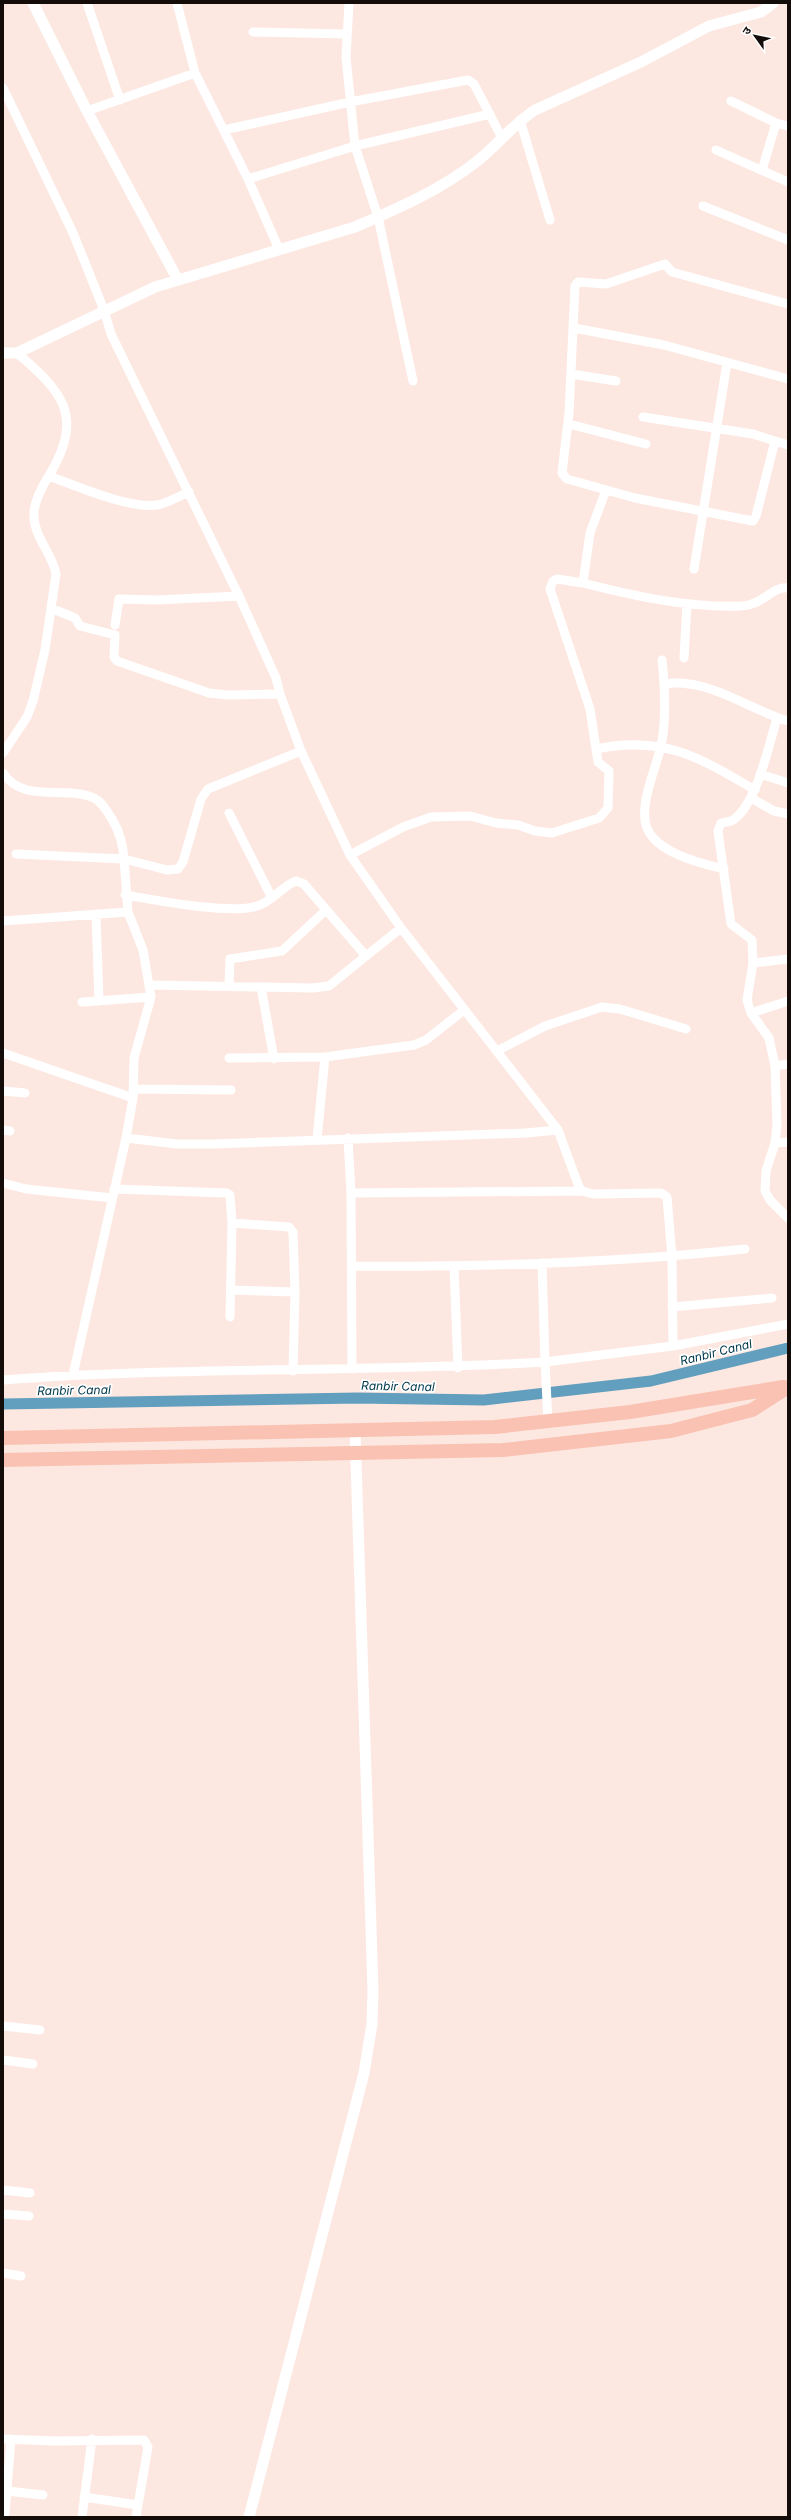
<svg xmlns="http://www.w3.org/2000/svg" width="791" height="2520" font-family="Inter,'Noto Sans Devanagari',sans-serif">
	<rect width="100%" height="100%" fill="#fde8e1"/>
	<g fill="none" stroke-linecap="round" stroke-linejoin="round">
		<path stroke="#629ebd" stroke-width="11" d="M3,1404L357,1398L484,1400L651,1381L788,1348"/>
		<path stroke="#fff" stroke-width="9" d="M87,3L120,100
			M177,3L195,73L248,179L279,249
			M349,3L346,57L355,146L378,217L413,381
			M253,32L347,34
			M3,88L73,233L104,310L111,334L239,596L276,678L280,694
			M731,101L776,123L788,126
			M87,111L195,73
			M520,120L550,220
			M224,130L350,102L468,80L474,84L502,138
			M716,150L788,182
			M762,170L776,123
			M248,179L355,146L490,114
			M703,206L788,240
			M788,304L672,272L665,264L606,284L578,282L575,286L569,413L562,473L567,479L635,498L753,521L756,516L775,441L788,445
			M574,328L664,345L788,379
			M571,374L616,381
			M643,417L753,434L775,441
			M569,424L646,444
			M49,476C76,486 129,509 157,505C168,503 179,496 189,492
			M606,490L590,533L583,583C634,596 689,608 741,606C764,605 772,586 788,588
			M694,569L727,363
			M583,583L557,579L553,581L550,589L590,709L596,749C663,735 699,757 755,790
			M51,608L75,618L80,626L115,635L114,657L117,661L209,693L228,695L280,694L301,751L350,855L401,928L558,1130L579,1187L582,1191L593,1194L661,1193L667,1197L672,1257L673,1346L545,1362L548,1422
			M115,625L119,599L157,600L239,596
			M684,658L687,604
			M662,660C665,688 667,718 661,746C656,767 642,799 645,820C648,851 699,863 724,869
			M664,684C708,677 747,709 788,721
			M777,718C769,744 757,804 733,820C730,822 725,822 721,823L718,831L731,924L752,940L753,963L747,1000L751,1013L769,1038L775,1066L777,1125L775,1143L766,1171L765,1191L770,1200L788,1218
			M3,753L27,717L33,701L45,650L56,574C52,553 34,537 34,516C33,502 43,485 50,474C84,416 63,392 17,353
			M3,773C23,804 65,785 94,798C102,802 107,811 112,819C120,832 123,844 124,859L16,854
			M760,774L788,783
			M751,798L774,811L788,814
			M229,813L272,898
			M350,855L403,827L431,817L470,816L496,823L518,825L535,831L552,833L599,818L608,808L609,771L598,762L596,749
			M125,895C155,900 230,915 257,906C272,902 282,886 296,881L304,884L366,956L401,928
			M96,914L99,1001
			M3,921L128,912
			M753,963L788,959
			M151,985L261,987L274,1059
			M229,985L230,959L282,951L326,910
			M261,987L313,988L329,986L366,956
			M82,1002L151,997
			M751,1013L788,1001
			M497,1051L545,1026L602,1007L620,1009L686,1029
			M3,1053L133,1098
			M229,1058L325,1057L414,1045L426,1040L464,1010
			M775,1066L788,1064
			M133,1089L231,1090
			M3,1091L25,1093
			M3,1130L10,1131
			M126,1138L177,1144H213L526,1133L558,1130
			M348,1138L351,1193L352,1369
			M317,1139L325,1057
			M775,1143L788,1142
			M3,1183L26,1189L112,1198
			M114,1189L227,1193L230,1195L232,1223L230,1317
			M351,1193L582,1191
			M232,1223L289,1227L293,1232L295,1292L293,1371
			M352,1266C483,1267 615,1263 745,1249
			M454,1266L458,1368
			M232,1290L295,1292
			M672,1307L772,1298
			M673,1346L788,1324
			M73,1375L126,1138L133,1098L134,1058L151,997L143,950L128,912L124,859L167,870L178,869L183,862L201,799L208,789L301,751
			M3,1380C183,1366 364,1373 545,1362L542,1263
			M3,2026L40,2030
			M3,2060L33,2064
			M3,2190L30,2193
			M3,2214L29,2216
			M3,2273L21,2276
			M3,2439L54,2441L144,2440L148,2447L136,2517
			M7,2491L43,2495
			M84,2497L138,2505
			M5,2513L11,2439
			M82,2517L92,2439"/>
		<path stroke="#fff" stroke-width="11" d="M33,3L87,111L178,280
			M3,353H17L155,287L355,227C396,209 441,190 476,162C497,146 512,125 535,110L641,62L709,26L761,12L773,3
			M249,2517L364,2073L372,2024L373,1991L355,1430"/>
		<path stroke="#fac2b3" stroke-width="14" d="M3,1438L495,1427L630,1412L783,1387
			M3,1460L503,1450L671,1431L752,1410L788,1387"/>
	</g>
	<g text-anchor="middle" dominant-baseline="central" stroke-width="3.5" stroke-linejoin="round" paint-order="stroke">
		<g font-size="12" font-style="italic" fill="#01384d" stroke="#fff">
			<text transform="translate(716 1352) rotate(-14)">Ranbir Canal</text>
			<text transform="translate(398 1386) rotate(1)">Ranbir Canal</text>
			<text transform="translate(74 1390) rotate(-1)">Ranbir Canal</text>
		</g>
	</g>
	<rect width="791" height="2520" fill="none" stroke="#140c09" stroke-width="8"/>
	<g transform="translate(755 36) rotate(303)" stroke="#ffffff" stroke-width="3" paint-order="stroke">
	<path d="M0-3L7 15L0 10L-7 15Z" fill="#140c09"/>
	<text y="-6" font-size="11" font-weight="bold" text-anchor="middle" fill="#140c09">उ</text>
	</g>
</svg>
